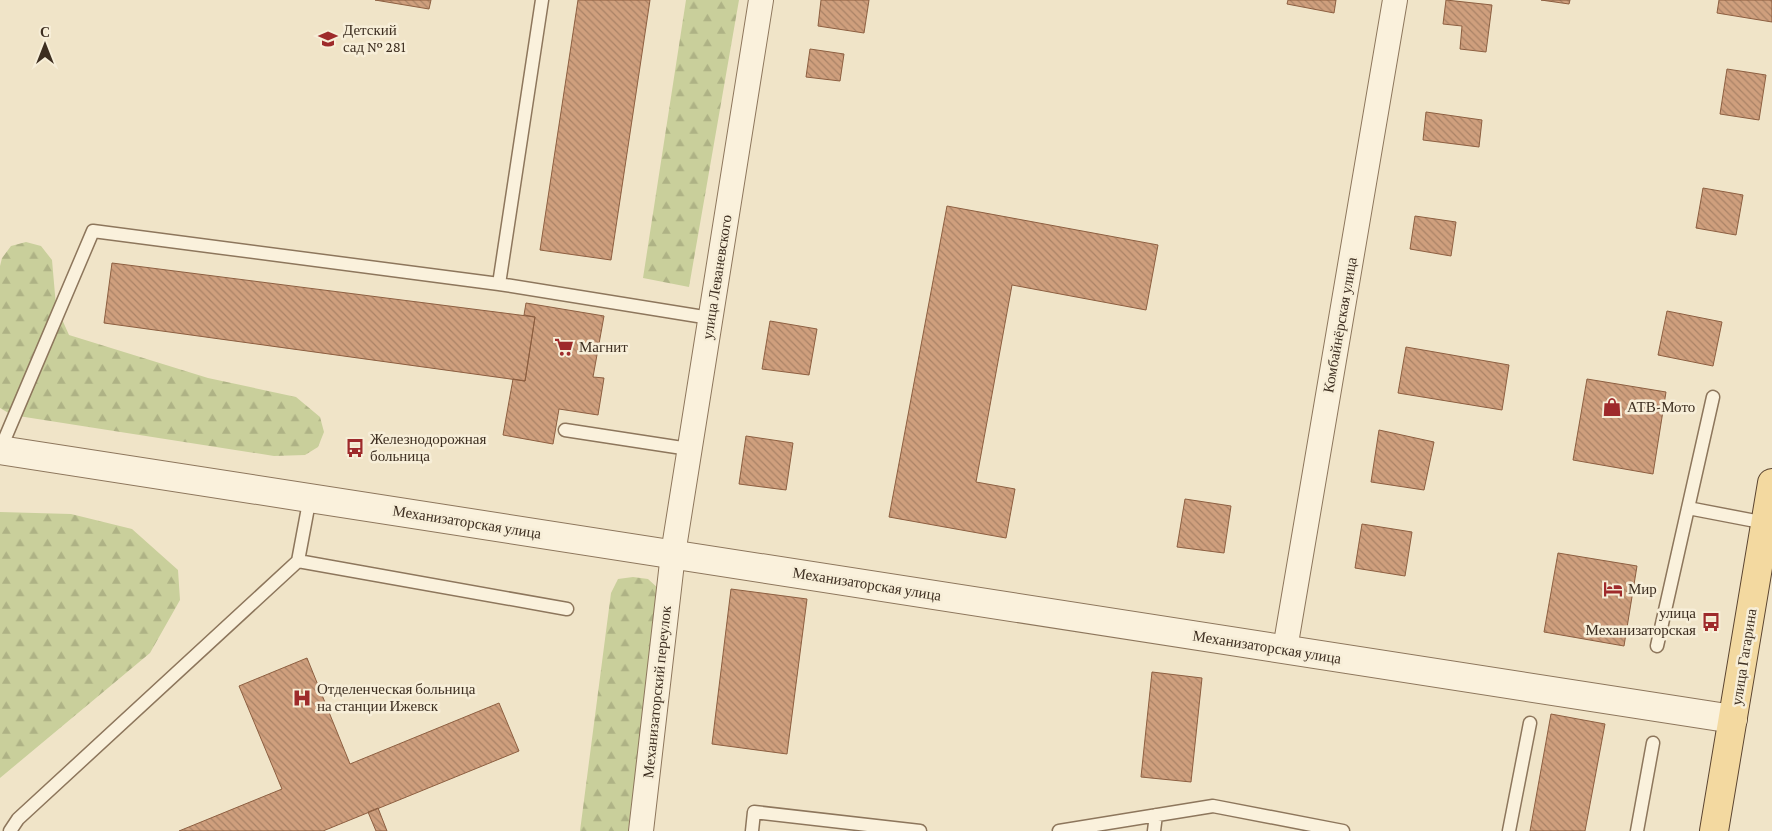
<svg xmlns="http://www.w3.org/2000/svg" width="1772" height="831" font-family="'Crimson Pro',serif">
	<defs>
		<pattern id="forest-firs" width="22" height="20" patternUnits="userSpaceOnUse" patternTransform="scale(1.25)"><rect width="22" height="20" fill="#c9cf9b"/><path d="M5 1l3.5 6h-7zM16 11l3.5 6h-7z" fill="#aeb285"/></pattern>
		<pattern id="building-back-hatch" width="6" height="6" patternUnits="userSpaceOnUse" patternTransform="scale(1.25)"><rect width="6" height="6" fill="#cf9f7d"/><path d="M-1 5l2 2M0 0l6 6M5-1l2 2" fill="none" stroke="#a98266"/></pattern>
	</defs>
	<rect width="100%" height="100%" fill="#f0e4c8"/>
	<path fill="url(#forest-firs)" d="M686,0H739L689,287L643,278Z
		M26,242L41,246L52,260L56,306L69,335L208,378L296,397L320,417L324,432L318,447L305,455L274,456L12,415L0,408V266L2,258L11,246Z
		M0,512L71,514L132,529L178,570L180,600L150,653L0,778Z
		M633,577L648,579L660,590L628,831H580L611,593L618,579Z"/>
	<path fill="url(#building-back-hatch)" stroke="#8d5f41" d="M375,0H431L429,9Z
		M578,0H650L611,260L540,250Z
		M821,0H869L864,33L818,26Z
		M1288,0H1336L1334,13L1287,4Z
		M1446,0L1492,5L1486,52L1460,49L1462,26L1443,24Z
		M1541,0H1570L1569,4Z
		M1719,0H1772V22L1717,13Z
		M810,49L844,54L840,81L806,77Z
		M1727,69L1766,75L1759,120L1720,114Z
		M1426,112L1482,120L1479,147L1423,140Z
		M1703,188L1743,195L1736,235L1696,228Z
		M947,206L1158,245L1146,310L1012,285L976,482L1015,489L1006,538L889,517Z
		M1415,216L1456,222L1451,256L1410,249Z
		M112,263L535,317L525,381L104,323Z
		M526,303L604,316L593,377L604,378L598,415L559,409L553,444L503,435L513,379L525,381L535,317L524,315Z
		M1667,311L1722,322L1713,366L1658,355Z
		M770,321L817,329L809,375L762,369Z
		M1406,347L1509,365L1502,410L1398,393Z
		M1587,379L1666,392L1653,474L1573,460Z
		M1379,430L1434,442L1424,490L1371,482Z
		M746,436L793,443L786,490L739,484Z
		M1185,499L1231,506L1224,553L1177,547Z
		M1362,524L1412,532L1405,576L1355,568Z
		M1558,553L1637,566L1624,646L1544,632Z
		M731,589L807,599L787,754L712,744Z
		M307,658L350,764L499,703L519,751L323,831H179L282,789L239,686Z
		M1152,672L1202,678L1191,782L1141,777Z
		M1551,714L1605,724L1585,831H1530Z
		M378,808L387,831H376L368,812Z"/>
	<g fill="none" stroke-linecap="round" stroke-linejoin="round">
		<g stroke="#8d765c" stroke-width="15">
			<path id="service" d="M499,284L542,0
				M565,430L689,449
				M0,450L93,231L499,284L710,318
				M1688,508L1766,523
				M298,561L567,609
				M1657,646L1713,397
				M10,831L18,819L298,561L310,497
				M752,831L754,812L920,831
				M1059,831L1213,806L1343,831
				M1154,831L1156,815
				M1509,831L1530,723
				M1637,831L1653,743"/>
		</g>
		<g stroke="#8d765c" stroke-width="26">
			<path id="minor" d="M1285,649L1395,0
				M641,831L673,554L761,0"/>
		</g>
		<g stroke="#8d765c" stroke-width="30">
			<path id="tertiary" d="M0,450L1733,719"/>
		</g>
		<g stroke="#5b4430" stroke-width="30">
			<path id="primary" d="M1714,831L1772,483"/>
		</g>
		<use href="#service" stroke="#faf1dc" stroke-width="12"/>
		<use href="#minor" stroke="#faf1dc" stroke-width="24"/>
		<use href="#tertiary" stroke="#faf1dc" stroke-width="28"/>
		<use href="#primary" stroke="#f3d9a0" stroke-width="28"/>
	</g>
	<defs>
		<g id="school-bare" transform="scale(1.5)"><path d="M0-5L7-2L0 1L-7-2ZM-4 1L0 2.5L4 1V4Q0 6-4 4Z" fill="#9e2a2b" stroke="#f7eed8" stroke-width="2.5" paint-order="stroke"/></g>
		<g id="supermarket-bare" transform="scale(1.5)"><path d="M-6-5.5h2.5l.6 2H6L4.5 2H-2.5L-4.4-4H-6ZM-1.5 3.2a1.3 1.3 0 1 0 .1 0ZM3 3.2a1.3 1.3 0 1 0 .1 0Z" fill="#9e2a2b" stroke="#f7eed8" stroke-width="2.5" paint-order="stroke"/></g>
		<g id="shop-bare" transform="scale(1.5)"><path d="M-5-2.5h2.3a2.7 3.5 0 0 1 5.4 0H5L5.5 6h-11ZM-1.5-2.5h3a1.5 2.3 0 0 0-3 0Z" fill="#9e2a2b" stroke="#f7eed8" stroke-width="2.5" paint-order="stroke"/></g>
		<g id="bus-bare" transform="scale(1.5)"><path d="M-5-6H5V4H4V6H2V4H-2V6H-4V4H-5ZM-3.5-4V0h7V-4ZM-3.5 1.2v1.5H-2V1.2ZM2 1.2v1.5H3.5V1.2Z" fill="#9e2a2b" stroke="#f7eed8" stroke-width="2.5" paint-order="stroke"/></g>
		<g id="hotel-bare" transform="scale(1.5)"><path d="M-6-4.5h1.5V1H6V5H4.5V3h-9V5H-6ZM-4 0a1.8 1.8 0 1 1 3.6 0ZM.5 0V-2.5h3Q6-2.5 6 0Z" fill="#9e2a2b" stroke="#f7eed8" stroke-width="2.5" paint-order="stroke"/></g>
		<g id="hospital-bare" transform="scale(1.5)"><path d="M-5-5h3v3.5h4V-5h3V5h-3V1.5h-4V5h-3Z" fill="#9e2a2b" stroke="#f7eed8" stroke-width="2.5" paint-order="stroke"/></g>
	</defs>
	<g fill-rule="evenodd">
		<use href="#school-bare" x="328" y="39"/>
		<use href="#supermarket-bare" x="564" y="347"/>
		<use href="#shop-bare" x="1612" y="407"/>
		<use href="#bus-bare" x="355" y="448"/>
		<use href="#hotel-bare" x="1613" y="589"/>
		<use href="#bus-bare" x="1711" y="622"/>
		<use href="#hospital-bare" x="302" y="698"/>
	</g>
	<g text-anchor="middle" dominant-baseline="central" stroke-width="5" stroke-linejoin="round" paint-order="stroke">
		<g font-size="15" fill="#3d2e20" stroke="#f7eed8" text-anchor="start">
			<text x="343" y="30">Детский<tspan x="343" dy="17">сад № 281</tspan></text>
			<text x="579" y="347">Магнит</text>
			<text x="1627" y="407">АТВ-Мото</text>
			<text x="370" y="439">Железнодорожная<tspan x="370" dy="17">больница</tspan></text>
			<text x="1628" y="589">Мир</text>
			<text x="1696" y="613" text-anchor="end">улица<tspan x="1696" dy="17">Механизаторская</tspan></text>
			<text x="317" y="689">Отделенческая больница<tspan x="317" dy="17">на станции Ижевск</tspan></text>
		</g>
		<g font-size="15" fill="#3d2e20" stroke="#f7eed8">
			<text transform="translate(717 277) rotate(-81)">улица Леваневского</text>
			<text transform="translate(1340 325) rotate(-80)">Комбайнёрская улица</text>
			<text transform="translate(467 522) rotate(9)">Механизаторская улица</text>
			<text transform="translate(867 584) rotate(9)">Механизаторская улица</text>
			<text transform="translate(1267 647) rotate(9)">Механизаторская улица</text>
			<text transform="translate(1744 657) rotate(-81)">улица Гагарина</text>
			<text transform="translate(657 692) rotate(-84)">Механизаторский переулок</text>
		</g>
	</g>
	<g transform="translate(45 45)" stroke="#f7eed8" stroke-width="4" paint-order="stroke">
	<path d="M0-4L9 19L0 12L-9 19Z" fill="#3d2e20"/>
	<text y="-8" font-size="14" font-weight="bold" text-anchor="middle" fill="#3d2e20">С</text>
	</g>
</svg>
